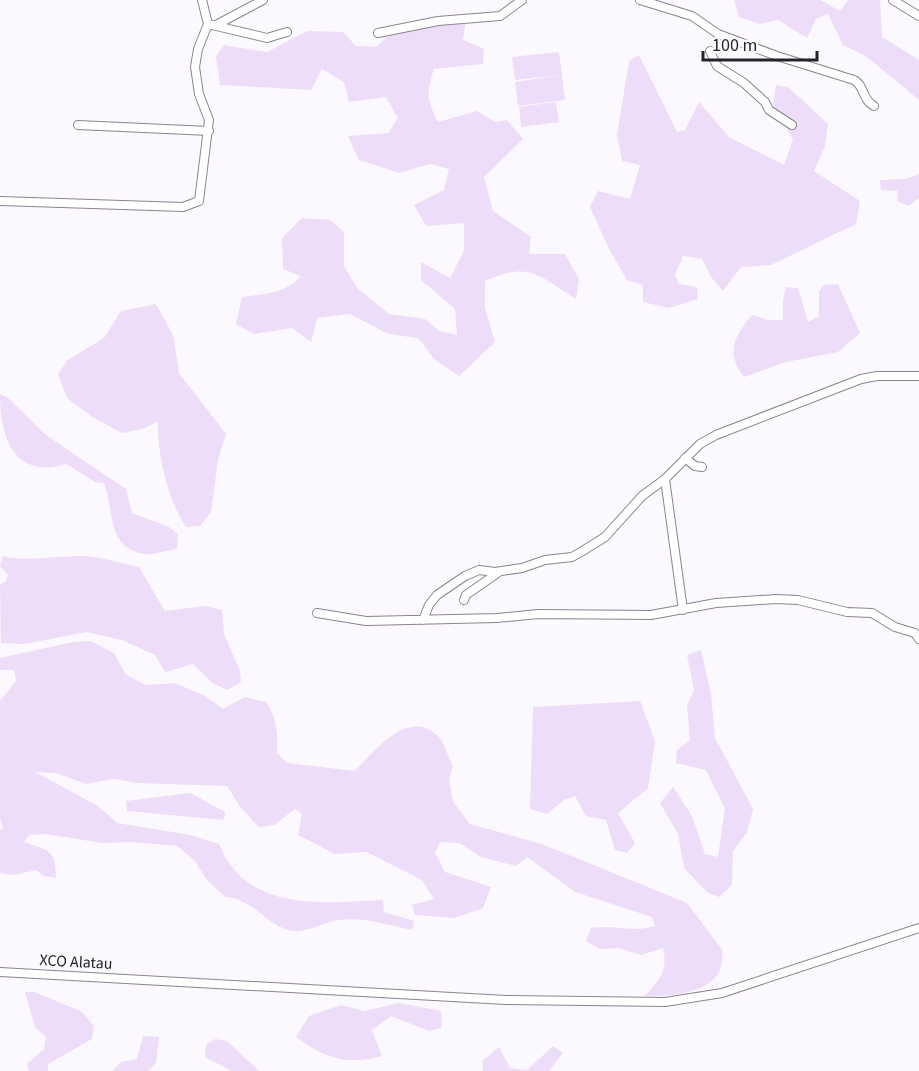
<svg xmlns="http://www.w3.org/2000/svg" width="919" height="1071" font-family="'Source Sans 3',sans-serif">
	<rect width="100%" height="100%" fill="#fcf8ff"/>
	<path fill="#edddf9" d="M734,0H820L840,11L848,0H880L882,37L919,60V100L867,57L843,45L828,14L816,19L807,38L778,20L760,24L739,17Z
		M466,19L463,40L484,49L483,64L434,69C426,93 427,99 438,122L477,111L495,122L507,120L523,139L484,177L493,211L531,237L529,254H565L579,279L576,299C537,275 531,261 485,281V308L495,342L459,376L435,360L418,338L388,334L350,314L317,318L311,342L292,328L254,334L236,324L242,297C264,294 285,294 301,276L283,269L282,238L302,218L330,220L344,232V266L358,289L389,314L425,319L439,331L457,335L455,309L421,280V262L450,278L464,251V223L426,226L414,205L444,190L449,169L430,164L399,173L359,160L348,136L388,133L398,118L386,97L349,102L344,82L322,69L311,90L220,85L216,57L224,45L267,52L307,31L343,32L356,46L376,47L396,29Z
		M559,52L565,100L518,106L515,82L561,75L515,80L512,57Z
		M639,55L677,132L685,130L699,102L729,137L784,165L793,140L773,105L776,85L788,87L828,124L825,146L814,171L860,201L856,224L771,265L741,267L723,291L711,277L702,259L683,256L675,275L679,284L697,287L698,299L669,308L643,302V285L627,280L608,247L590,207L598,191L630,199L640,165L622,161L617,135L629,61Z
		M556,102L559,122L521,127L519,107Z
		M919,174V198L909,206L897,201L898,191L881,190L880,180L906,179Z
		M838,284L860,333L838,352L786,362L744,377C725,352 734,337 752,315L768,320H783V300L786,287L798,288L808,322L819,316V292L824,285Z
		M156,304L173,335L179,373L226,434L218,459L211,512L200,526L186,527C168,500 157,454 158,421L143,429L122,433L92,417L67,398L58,374L68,360L104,338L121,311Z
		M0,394L7,397L46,435L126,489L132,513L169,527L178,534L177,549C168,550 153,555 144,554C106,547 115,512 104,483L95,482L66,464C14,480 0,437 0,394Z
		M3,556C21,562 61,556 83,556C101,557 121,563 139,567L165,611L205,606L222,610L224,634L240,671L241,682L227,690L211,682L193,664L165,672L155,655L122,640L86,632L25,644L1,643L0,585L6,581L8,575L0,566Z
		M91,641L114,653L126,675L146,685L175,683L205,696L223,709L245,697L266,702C277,718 278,734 277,753L287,763L355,771C374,751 409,706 439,737C445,744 449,759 453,767L449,779L453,802L470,824L542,844L687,903L723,951C722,957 722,965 720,970C710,994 666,997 645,996C660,978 668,973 663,948L641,955L618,948L600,949L586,941L591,928C616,924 631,933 655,926L652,917L575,892L527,857L516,866L481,857L459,843L440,842L435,853L445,872L491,887L483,908L454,918L415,915L412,905L434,899L422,880L367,852L335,854L298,835L302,814L295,809L274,825L259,827L241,808L227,786L137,783L114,779L86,784L56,773L35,772L98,806L117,823L191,835L219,844C247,913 322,903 383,900L384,912L414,921L412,930C388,925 363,917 339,920C327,921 305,933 294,931C267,928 254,898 225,897L207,880L194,860L177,846L130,842L102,843L46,834L29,835L24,842C49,851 56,849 56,878L43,876L37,870L13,875L0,873V830L3,827L0,818V701L16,681L14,670H0V658L73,642Z
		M701,650L711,694L715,738L753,809L747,832L733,851L732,885L719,897L708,893L684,868L678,834L660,803L673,787L692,816L705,854L718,857L725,809L706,770L676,763L677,750L690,740L687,706L694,690L687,655Z
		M640,701L655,741L648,788L618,813L635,843L627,853L615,850L606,820L586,816L575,796L564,800L547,814L530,809L533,707Z
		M190,793L225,812L224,820L127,811L126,801Z
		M25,992H35L82,1012L94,1026L92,1039L48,1064V1071H29L27,1064L44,1049L46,1037L35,1027Z
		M399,1003L441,1011L442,1028L429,1031L391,1016L372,1030L382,1056C346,1066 325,1058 296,1037L309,1016L341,1005L365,1011Z
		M143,1036L159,1037L156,1063L148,1071H112L121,1062L137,1059Z
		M215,1039L227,1041L259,1071H232L205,1057L206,1045Z
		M553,1046L563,1053L549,1071H483L482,1061L499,1047L510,1068L527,1070Z"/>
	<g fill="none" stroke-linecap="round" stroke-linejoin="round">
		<g stroke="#8a848e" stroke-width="10">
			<path id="minor" d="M640,0L692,16L718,34L777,56L854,80C865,86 862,100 874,106
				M893,0L919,16
				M208,24L267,38L287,32
				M216,25L263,0
				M378,33L438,21L500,16L522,0
				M710,51L717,66L744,83L765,102L769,110L792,125
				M78,125L209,131
				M0,201L183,207L199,201L209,120L199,94L195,67L198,49L208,24L202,0
				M685,458L695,466L702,467
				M665,479L700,444L716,435L861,379L877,376H919
				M464,600L466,595L499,572
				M317,613L366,621L497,618L538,614L651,615L716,603L776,599L798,600L847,612L872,613L895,627L915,633L919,639
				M423,620L429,605L437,595L465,576L479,570L495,572L522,568L545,560L572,557L581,552L605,537L642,496L665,479L683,610
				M0,972L506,1000L665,1002L722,993L919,928"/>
		</g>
		<use href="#minor" stroke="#fff" stroke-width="8"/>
	</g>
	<g text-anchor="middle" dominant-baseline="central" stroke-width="4.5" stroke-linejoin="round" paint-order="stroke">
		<g font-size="16" fill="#252327" stroke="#fcf8ff">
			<text transform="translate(76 962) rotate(3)">XCO Alatau</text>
		</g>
	</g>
	<path d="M703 51v9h114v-9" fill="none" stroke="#252327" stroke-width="3"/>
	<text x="712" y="51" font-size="18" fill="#252327" stroke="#fcf8ff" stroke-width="4.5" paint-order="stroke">100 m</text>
</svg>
